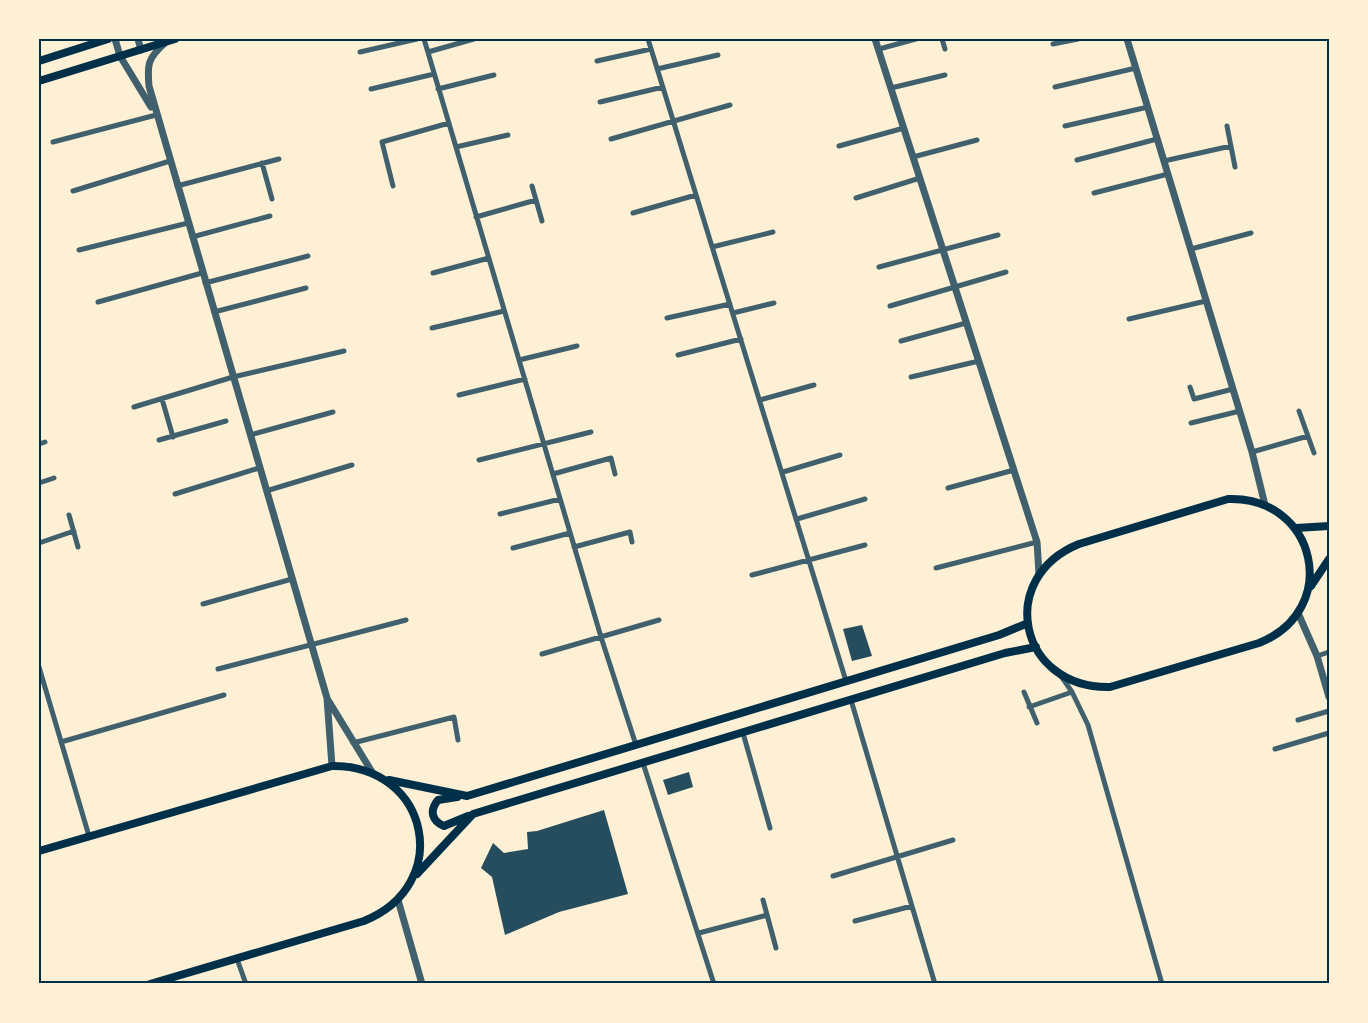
<svg xmlns="http://www.w3.org/2000/svg" width="1368" height="1023" font-family="'DM Sans',sans-serif">
	<rect width="100%" height="100%" fill="#fdf0d5"/>
	<path fill="#264d5e" d="M862,625L872,656L852,661L843,629Z
		M689,772L693,787L668,795L663,780Z
		M604,810L628,894L559,912L505,935L492,877L481,868L493,843L504,853L528,849L527,832L537,831Z"/>
	<g fill="none" stroke-linecap="round" stroke-linejoin="round">
		<path stroke="#3f606c" stroke-width="5" d="M424,39L601,637L636,745
			M648,39L846,681
			M942,39L945,49
			M1053,44L1078,39
			M879,49L916,39
			M360,52L417,39
			M428,52L474,39
			M597,61L651,49
			M657,69L718,55
			M1055,87L1136,68
			M891,88L945,75
			M371,89L434,74
			M438,89L494,75
			M600,102L663,87
			M1065,126L1148,107
			M1227,126L1235,167
			M611,139L730,105
			M53,142L156,115
			M839,146L904,128
			M456,147L508,135
			M913,157L977,140
			M1077,160L1157,139
			M1164,161L1231,146
			M262,163L272,199
			M177,186L279,159
			M393,186L382,142L449,123
			M532,186L542,221
			M73,191L170,161
			M1094,193L1168,174
			M856,198L920,178
			M633,213L696,195
			M476,217L536,200
			M192,237L270,216
			M712,247L773,232
			M1191,249L1251,233
			M79,250L188,223
			M879,267L998,235
			M433,273L489,258
			M205,283L308,256
			M98,302L202,273
			M890,306L1006,272
			M214,312L306,288
			M733,313L774,303
			M667,318L730,304
			M1129,319L1206,301
			M432,328L504,311
			M901,341L966,323
			M678,355L741,339
			M519,360L577,346
			M911,377L979,361
			M1190,387L1194,399L1233,389
			M459,395L525,379
			M162,399L173,437
			M760,400L814,385
			M134,407L233,377L344,351
			M1299,411L1314,453
			M1191,423L1240,411
			M250,435L333,412
			M159,440L226,421
			M39,444L45,442
			M1252,452L1308,436
			M479,460L591,432
			M783,472L840,455
			M553,474L611,458L615,474
			M39,483L54,478
			M948,488L1014,470
			M266,491L352,465
			M175,494L259,468
			M500,514L560,499
			M69,515L78,547
			M797,519L865,499
			M39,543L74,531
			M574,547L630,532L632,542
			M513,548L570,533
			M936,568L1037,542
			M752,575L865,545
			M203,604L292,579
			M542,654L659,620
			M1317,656L1329,652
			M39,667L89,836
			M218,669L406,620
			M1061,676L1072,692L1088,725L1162,984
			M1024,692L1037,723
			M851,700L935,984
			M1029,707L1072,692
			M1298,720L1329,711
			M743,733L770,828
			M61,742L224,695
			M353,743L454,717L458,740
			M1275,749L1329,733
			M643,763L714,984
			M833,876L953,840
			M763,900L776,948
			M855,921L912,906
			M699,933L767,915
			M237,959L246,984"/>
		<path stroke="#3f606c" stroke-width="7" d="M115,39L120,56L151,107
			M138,39L141,50
			M875,39L1037,542L1039,574
			M1127,39L1252,452L1265,505
			M165,43C148,58 147,64 149,86L327,698L332,766
			M1298,613L1317,656L1329,697
			M328,700L372,772
			M398,900L422,984"/>
		<path stroke="#003049" stroke-width="8" d="M39,61L108,39
			M39,81L175,39
			M1228,499C1317,496 1342,610 1259,643L1110,687C1019,689 995,578 1079,544Z
			M1296,528L1329,526
			M1311,586L1329,559
			M389,780L467,796L999,635L1028,623
			M457,797L438,800C429,811 432,821 444,826L468,816
			M39,851L332,766C430,765 454,885 364,921L150,984
			M417,874L473,814L1005,653L1036,647"/>
	</g>
	<rect width="1368" height="1023" fill="none" stroke="#fdf0d5" stroke-width="81"/>
	<rect x="40" y="40" width="1288" height="942" fill="none" stroke="#003049" stroke-width="2"/>
</svg>
